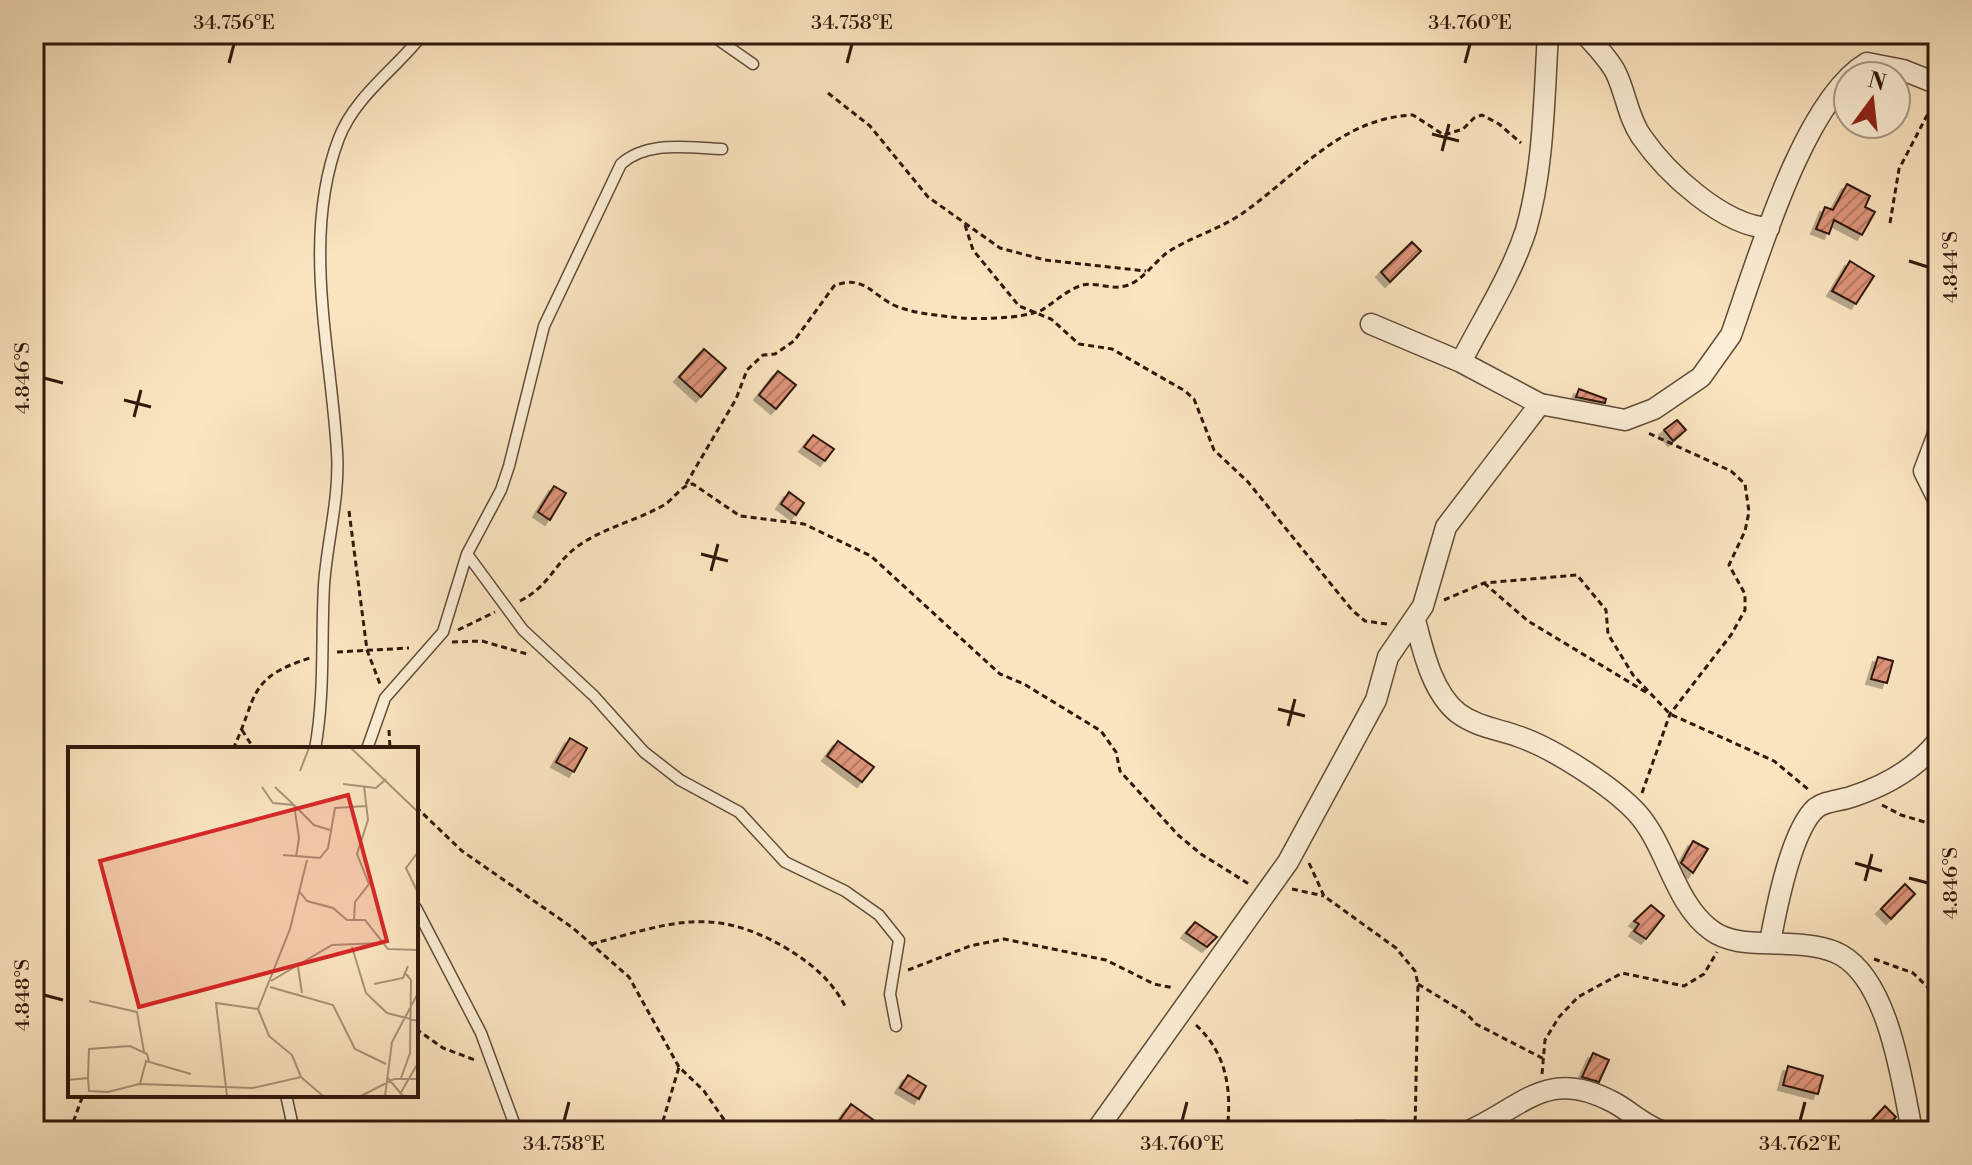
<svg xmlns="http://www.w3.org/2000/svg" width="1972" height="1165" font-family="'Libre Bodoni',serif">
	<defs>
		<pattern id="building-hatch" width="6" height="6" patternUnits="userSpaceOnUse" patternTransform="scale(2)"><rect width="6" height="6" fill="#df957b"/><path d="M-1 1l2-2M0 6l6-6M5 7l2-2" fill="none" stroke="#b57963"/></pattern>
		<filter id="shadow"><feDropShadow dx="-5" dy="5" stdDeviation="0" flood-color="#0004"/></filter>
	</defs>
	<rect width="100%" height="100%" fill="#fae5c0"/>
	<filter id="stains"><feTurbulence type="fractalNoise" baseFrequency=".0025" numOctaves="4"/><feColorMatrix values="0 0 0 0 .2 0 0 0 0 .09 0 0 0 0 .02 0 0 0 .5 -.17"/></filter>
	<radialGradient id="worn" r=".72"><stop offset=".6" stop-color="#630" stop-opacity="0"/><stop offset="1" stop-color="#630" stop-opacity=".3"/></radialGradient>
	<path fill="url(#building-hatch)" stroke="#30190c" stroke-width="2" filter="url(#shadow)" d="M1847,184L1870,196L1865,207L1875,212L1862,235L1834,220L1829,234L1816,229L1825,207L1833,210Z
		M1412,242L1421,251L1390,282L1381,272Z
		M1850,261L1874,276L1856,304L1832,291Z
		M704,349L726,368L701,397L679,377Z
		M778,371L796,385L776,409L759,395Z
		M1579,389L1606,399L1605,403L1576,397Z
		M1677,420L1686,430L1673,441L1664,430Z
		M813,435L834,449L825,461L804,447Z
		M554,486L566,493L550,520L538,512Z
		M789,492L804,503L796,515L781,504Z
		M1878,657L1893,661L1887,683L1871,679Z
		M570,738L587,748L574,772L556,762Z
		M838,741L874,767L862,782L827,756Z
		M1693,841L1708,849L1693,873L1681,863Z
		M1905,884L1915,894L1891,919L1881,909Z
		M1651,905L1664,916L1646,939L1634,931L1639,924L1634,921Z
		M1195,922L1217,937L1207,947L1186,933Z
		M1593,1053L1609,1060L1599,1082L1582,1077Z
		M1788,1066L1823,1076L1818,1094L1783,1085Z
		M908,1075L926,1086L919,1099L900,1088Z
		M851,1104L889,1131H832Z
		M1885,1106L1896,1117L1883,1131H1862Z"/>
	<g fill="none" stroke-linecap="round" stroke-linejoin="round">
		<g stroke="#624c39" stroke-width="13">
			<path id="lane" d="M710,34L753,64
				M467,554L523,630L594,696L644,752L680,780L739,812L785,862L845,891L879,915L899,940L890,994L896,1026
				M315,749C325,694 321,640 324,585C327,541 340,497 337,452C331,350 301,237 339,138C355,96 397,68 423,34
				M367,749L385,698L443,632L467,554L501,490L509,466L544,326L621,164C648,140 688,148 722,149
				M416,908L481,1033L517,1131
				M286,1095L294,1131"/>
		</g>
		<g stroke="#624c39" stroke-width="23">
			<path id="street" d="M1585,34C1596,46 1609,59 1616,73C1626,94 1628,117 1641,136C1667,174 1724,226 1769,228
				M1371,324L1461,362L1540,404L1625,420L1654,409L1701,377L1731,335C1756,265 1803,100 1867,63L1903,70L1938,84
				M1461,362C1483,319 1511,276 1526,230C1544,168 1544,97 1548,34
				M1938,434L1924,471L1938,499
				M1415,620C1423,651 1432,692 1458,713C1477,727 1498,729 1520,737C1554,749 1612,786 1637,813C1667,846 1674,903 1711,930C1732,946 1763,942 1788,944C1805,945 1825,946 1841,955C1889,982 1902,1081 1912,1131
				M1770,942C1776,910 1791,830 1816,808C1825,801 1839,801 1851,797C1885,786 1915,770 1938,741
				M1096,1131L1288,862L1376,700L1388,657L1423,606L1446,527L1540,404
				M1356,1131H1383
				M1469,1131C1524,1106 1548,1067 1613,1102C1630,1111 1642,1124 1661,1131"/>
		</g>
		<path stroke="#30190c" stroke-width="3" stroke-dasharray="6 4" stroke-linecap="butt" d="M828,93L870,126L928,197L1000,248L1045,260L1146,271
			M1890,223L1899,169L1934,102
			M965,225L973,250L1019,306L1051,319L1079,344L1112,349L1185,391L1194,399L1214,450L1248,482L1352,610L1365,621L1387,624
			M686,484L736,399L747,370L763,355L775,354L794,341L834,286C864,273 873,297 898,307C915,313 934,315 952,317C971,320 1024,319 1042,310C1055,302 1068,289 1083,285C1097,282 1111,290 1125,286C1142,282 1154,262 1168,252C1191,237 1220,229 1243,213C1298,174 1341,118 1413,115L1444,135L1463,129L1474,118L1482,115L1499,124L1521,143
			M349,511L367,650L380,684
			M1484,583L1528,621L1649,694
			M1444,600L1484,583L1577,575L1606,610L1608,634L1633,675L1670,714L1774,761L1809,790
			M520,601C550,586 554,563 578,546C605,527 636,521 664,505C674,499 682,484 693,484L740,516L804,524L871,556L1000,674L1024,684L1101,731L1116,752L1120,771L1178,835L1201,854L1249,884
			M458,630L495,612
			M452,642L482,641L527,654
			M337,652L409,648
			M242,730L254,749
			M389,730L390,749
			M233,749C258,697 246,678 310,658
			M1642,793L1670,714L1731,635L1745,610V594L1729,565L1745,531L1749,512L1745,484L1731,471L1646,432
			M1882,805L1901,815L1938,826
			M416,807L462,851L573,928L629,977L679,1067L704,1091L732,1131
			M1309,863L1324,896L1396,948L1415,971L1418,984L1415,1131
			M1292,889L1324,896
			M591,944C670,924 710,904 786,948C812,964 832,980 846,1008
			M1874,959L1913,973L1938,997
			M908,970L970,946L1004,939L1106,960L1154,984L1174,988
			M1418,984L1467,1014L1476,1024L1544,1059
			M1196,1025C1227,1054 1232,1090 1227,1131
			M416,1029L443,1048L475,1060
			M1542,1074L1545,1040L1559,1017L1578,997L1622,973L1684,986L1704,974L1717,952
			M70,1131L83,1095
			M660,1131L679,1067"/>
		<use href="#lane" stroke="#fceed6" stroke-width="10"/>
		<use href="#street" stroke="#fceed6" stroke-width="20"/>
	</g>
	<path fill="none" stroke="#30190c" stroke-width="3" d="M229,63L234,44M847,63L852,44M1465,63L1470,44M1432,134L1459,141M1442,151L1449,124M1909,261L1928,267M44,378L63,383M124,400L151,407M134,417L141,390M701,554L728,561M711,571L718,544M1278,709L1305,716M1288,726L1295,699M1855,863L1882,871M1909,878L1928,883M1865,881L1872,854M44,995L63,1000M564,1121L569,1102M1182,1121L1187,1102M1800,1121L1805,1102"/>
	<g transform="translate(68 747)">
		<rect width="350" height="350" fill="#fae5c0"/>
		<path fill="none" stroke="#a99378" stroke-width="2" d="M283,1L350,65M232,24L241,1M275,37L308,41L318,32M194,40L205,56L226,58L246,78L262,83M207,40L226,58L231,91L228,110M350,105L338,121L350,146M215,108L252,111L260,101L267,61L298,59M231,144L239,154L265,161L279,173H297L320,202L350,203M286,173L287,155L301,137L289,107L300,73L296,39M284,200L298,246L319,266L350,274M230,220L234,246M203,234L264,198L313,196M306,237L335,231L340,219M202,240L265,258L287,302L318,317M21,254L69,265L76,305M190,262L222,182L239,113M319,330L335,349M20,331L21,344L40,345L71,337L185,341L233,330L255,349M333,331L342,306L343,233L338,227M0,333L20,331L21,302L62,299L79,307L81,314M72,337L78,314L123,327M332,347L350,316M159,349L148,256L190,262L201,289L224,308L233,330M293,349L326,332H350M317,349L324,295L350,246"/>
		<path fill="#d62828" fill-opacity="0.15" stroke="#d62828" stroke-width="4" d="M280,48L319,194L71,260L32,114Z"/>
		<rect width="350" height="350" fill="none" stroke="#30190c" stroke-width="4"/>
	</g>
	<rect width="1972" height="1165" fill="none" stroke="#fae5c0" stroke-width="88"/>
	<g transform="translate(1872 100) rotate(15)"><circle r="38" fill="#fceed6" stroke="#aa9985" stroke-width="2"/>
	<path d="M0-6L14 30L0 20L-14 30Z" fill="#8f2418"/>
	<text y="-12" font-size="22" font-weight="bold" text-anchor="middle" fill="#30190c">N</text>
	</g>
	<rect x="44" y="44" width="1884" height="1077" fill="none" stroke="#30190c" stroke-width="3"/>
	<g font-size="20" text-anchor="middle" fill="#30190c">
		<text x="234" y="29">34.756°E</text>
		<text x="852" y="29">34.758°E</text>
		<text x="1470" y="29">34.760°E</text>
		<text transform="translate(1950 267) rotate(-90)" y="7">4.844°S</text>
		<text transform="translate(22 378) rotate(-90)" y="7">4.846°S</text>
		<text transform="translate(1950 883) rotate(-90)" y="7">4.846°S</text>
		<text transform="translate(22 995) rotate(-90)" y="7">4.848°S</text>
		<text x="564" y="1150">34.758°E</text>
		<text x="1182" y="1150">34.760°E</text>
		<text x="1800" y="1150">34.762°E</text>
	</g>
	<rect width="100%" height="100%" filter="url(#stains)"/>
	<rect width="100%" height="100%" fill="url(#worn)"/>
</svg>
